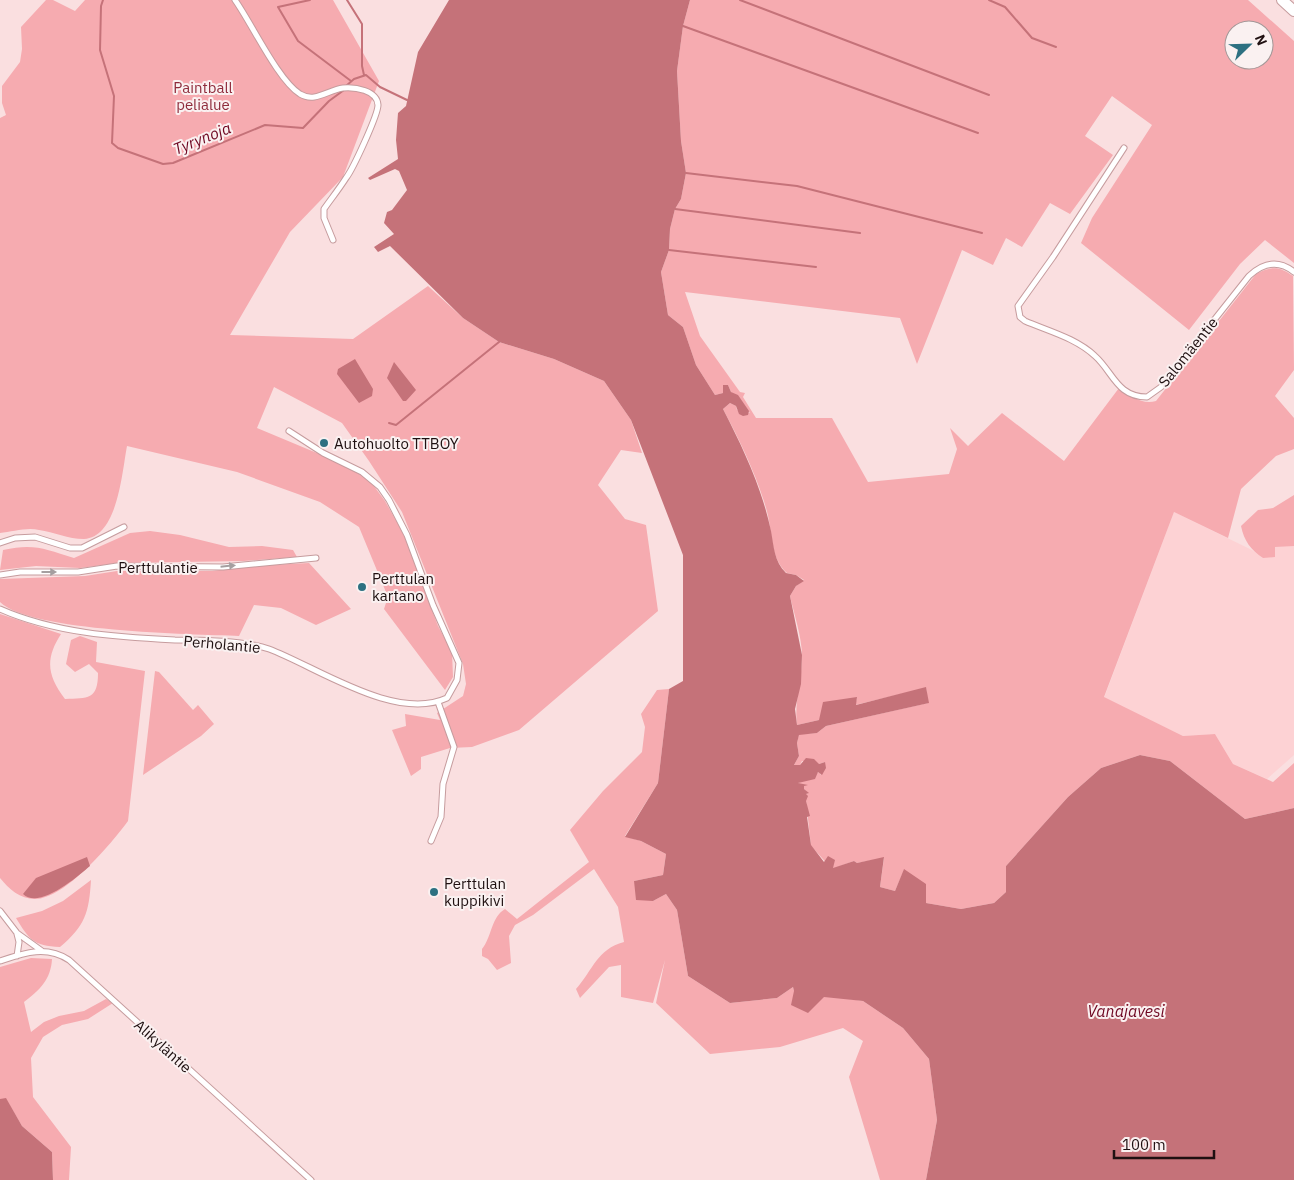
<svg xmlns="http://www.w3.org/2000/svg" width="1294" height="1180" font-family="'IBM Plex Sans',sans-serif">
	<rect width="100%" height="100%" fill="#fadfe0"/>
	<path fill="#fdd2d4" d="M1174,512L1252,550L1263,558L1274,547L1294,545V755L1267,779L1233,764L1215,734L1183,736L1104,698Z"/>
	<path fill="#f6abb0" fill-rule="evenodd" d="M46,0H53L75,11L85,0H333L379,81L343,177L290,232L230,335L353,339L428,286L463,318L499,342L554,359L604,381L631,420L642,453L621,450L598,485L625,519L646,525L658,611L519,730L472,747L450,748L421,757V769L411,776L392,730L406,726L405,714L440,720L437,713L463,696L466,684L463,664L402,512L369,461L342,423L274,387L257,428L348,466L371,482L385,501L403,533L438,626L452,652L453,677L445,690L384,609L388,597L359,527L320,502L237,472L127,446C122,472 118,537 84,539C68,539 54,532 39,530C27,527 12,532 0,533V118L6,115L2,103V86L20,62L22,49L21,27Z
		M690,0H1248L1294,41V263L1265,240L1240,264L1189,330L1081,243L1092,218L1152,125L1112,96L1085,136L1113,155L1070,214L1050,203L1022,247L1006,238L993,265L962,250L917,364L900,318L685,292L700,336L740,392L745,393L743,397L756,418H832L868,482L949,474L957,449L950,428L968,446L1002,413L1064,461L1119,388C1131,396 1142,405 1156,401L1256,274C1272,266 1279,266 1293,276L1294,370L1275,396L1294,418V449L1276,456L1241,489L1228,538L1174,512L1104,697L1183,736L1215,734L1233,764L1273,782L1294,763V808L1245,819L1170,761L1140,755L1101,768L1068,797L1006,866V892L994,903L961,909L926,903L904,870L895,891L880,887L884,858L857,863L854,861L832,869L811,846L806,801V794L808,793L798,783L819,772L821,775L825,762L819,764L802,761L800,765H794L799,756L797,743L799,734L817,733L826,726L928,703L926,688L855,705L857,698L819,720L797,725C794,702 802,680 802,656C802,637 794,614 790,596L796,586L804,580L796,575L787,573C769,557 773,530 766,508C756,474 740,441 723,409L730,403L736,406L737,410L750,413L749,412L731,392L728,385H725L723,393L715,395L696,365L683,327L668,315L661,272L669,250L670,229L675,209L681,199L686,173L681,141L677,71L683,26ZM1234,30H1264V60H1234Z
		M1294,495V546L1275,547V557L1263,558C1251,550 1244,541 1241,526L1258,510L1273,508Z
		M150,531L180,535L229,547L262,546L293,550L297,557L244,561L118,563L80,568L36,566L0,570L3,550C34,543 45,549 74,558L130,533Z
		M309,563L351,609L316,625L281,608L254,605L239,636C193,634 30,632 0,602V579L85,576L117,571H212L248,566Z
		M0,614L61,634C45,659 47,675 65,699C88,698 98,700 98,673L89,664L75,672L66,664L71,640L80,636L97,642L96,662L145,671L128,821C111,844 65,899 35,899C20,899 9,889 0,878Z
		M155,671L159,672L193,710L198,705L214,724L201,736L143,775Z
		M669,689L658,783L625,836L641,841L666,854L663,875L634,881L653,901L666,894L677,910L688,976L730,1003L777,998L793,987L794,991L863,1001L903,1028L929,1059L937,1120L926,1180H880L849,1077L863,1041L843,1028L780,1047L710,1054L656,1003L665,960L653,1003L621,997V965L609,967L580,998L576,989C593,970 597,949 624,942L618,907L594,869L533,915L515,925L509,936L511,963L497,970L488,959L482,956V949C492,937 491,917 505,909L517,919L589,862L570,830L603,791L642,752L645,727L641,714L657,690Z
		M91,880C89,913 85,926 60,947C33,946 29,939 16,918L42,911L63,901Z
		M31,958L52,959C51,979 40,990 24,1002L31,1032L44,1022L59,1016L84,1011L106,999L113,1003L88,1019L62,1025L43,1037L31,1058L33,1097L71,1147L69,1180H53L52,1152L22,1126L6,1099H0V967Z"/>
	<path fill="#c57279" d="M449,0H690L683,26L677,71L681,141L686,173L681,199L675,209L670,229L669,250L661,272L668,315L683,327L696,365L715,395L723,393V385H728L731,392L738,395L749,411L748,415L743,416L739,414L736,406L730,403L723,409C743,448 762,488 771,531C774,547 774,561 786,573L796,575L804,581L796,586L790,596L802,655L801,684L795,709L797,725L819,720L823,702L857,697L856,705L926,687L929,703L826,726L817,733L799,735L797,743L799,756L794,765H800L806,758L814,759L819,764L825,762L826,768L822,775L818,772L815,779L798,783L808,785L804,786V789L809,793L806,794L808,796L806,801L810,816L807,817L811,845L824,862L828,856L835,860L833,868L854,861L857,863L884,857L880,887L895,891L904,869L926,884V903L961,909L994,903L1006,892V866L1068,797L1101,768L1140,755L1170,761L1245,819L1294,808V1180H926L937,1120L929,1059L903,1028L863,1001L824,997L808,1013L791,1005L794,991L793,987L777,998L730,1003L688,976L677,910L666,894L653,901L636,900L634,881L663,875L666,854L641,841L625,837L658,783L669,689L683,681V555L631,420L604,381L554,359L499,342L463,318L390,246L378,252L374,247L394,234L384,223L387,212L392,210L407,190L399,171L395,169L370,180L368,178L398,159L396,140L398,113L406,106L418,52Z
		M355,359L373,389L372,396L359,403L337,374L338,369Z
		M394,362L416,390L406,401H403L387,378Z
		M87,857L90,866C77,877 39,910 23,894L36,878Z
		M6,1098L22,1126L52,1152L53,1180H0V1099Z"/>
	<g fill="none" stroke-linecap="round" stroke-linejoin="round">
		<path stroke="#c57279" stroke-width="2" d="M103,0L101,6L100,50L114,96L112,143L118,148L163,164L173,163L265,125L303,128L329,101L344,90
			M310,0L278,7L298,41L351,81
			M347,0L362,24V66L364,75
			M740,0L989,95
			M989,0L1005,7L1032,38L1056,47
			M683,26L978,133
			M346,86L354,79L366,75L380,87L407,100
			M686,173L797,186L982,233
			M675,209L860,233
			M669,250L816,267
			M389,423L396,425L499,342"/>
		<g stroke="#c69c9e" stroke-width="7">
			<path id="street" d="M235,0C252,24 278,80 300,94C315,103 328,90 343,88C355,87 377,90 378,105C378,115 353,169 346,178C339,189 331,199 324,209V218L333,240
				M1124,148L1053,257L1018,306L1020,317L1025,321C1048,331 1076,338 1095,356C1113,372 1117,397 1147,397L1161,387L1249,276C1263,263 1278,259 1294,272
				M0,543L15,538L35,537L70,548H82L124,527
				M0,575L20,572H78L117,566L223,567L316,558
				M0,609C54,633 116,637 175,640C199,640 247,641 269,649C317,667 395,722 447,698L457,680L459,663L433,605L407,535L389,500L380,487L362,472L323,453L289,431
				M431,841L441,817L443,784L454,747L438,702
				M0,911L17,933L42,951
				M17,956L19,942L17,934
				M0,961C24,953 46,945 69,960L311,1180"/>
		</g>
		<g stroke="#c69c9e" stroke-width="12">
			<path id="highway" d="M1282,0L1294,11"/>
		</g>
		<use href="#street" stroke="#fff" stroke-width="5"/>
		<use href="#highway" stroke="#fff" stroke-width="10"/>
	</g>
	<defs><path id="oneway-solid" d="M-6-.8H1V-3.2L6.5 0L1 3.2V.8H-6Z" transform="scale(1.25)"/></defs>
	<g fill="#a59fa0">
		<use href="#oneway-solid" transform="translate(228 566) rotate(-6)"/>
		<use href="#oneway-solid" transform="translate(49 572)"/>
	</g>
	<g fill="#2d7081" stroke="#faf1f1" stroke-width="2">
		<circle cx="324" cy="443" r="5"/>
		<circle cx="362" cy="587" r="5"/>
		<circle cx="434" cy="892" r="5"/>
	</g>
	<g text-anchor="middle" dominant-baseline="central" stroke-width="4" stroke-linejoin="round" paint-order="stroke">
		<g font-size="15" fill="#8f2c3c" stroke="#faf1f1">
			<text x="203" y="87">Paintball<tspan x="203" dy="17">pelialue</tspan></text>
		</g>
		<g font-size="15" fill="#1f1011" stroke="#faf1f1">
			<text transform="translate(1188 352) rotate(-51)">Salomäentie</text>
			<text x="158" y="567">Perttulantie</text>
			<text transform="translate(222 644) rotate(5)">Perholantie</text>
			<text transform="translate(163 1046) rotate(42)">Alikyläntie</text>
		</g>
		<g font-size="15" fill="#1f1011" stroke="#faf1f1" text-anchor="start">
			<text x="334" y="443">Autohuolto TTBOY</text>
			<text x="372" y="578">Perttulan<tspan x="372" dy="17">kartano</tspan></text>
			<text x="444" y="883">Perttulan<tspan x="444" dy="17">kuppikivi</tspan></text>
		</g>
		<g font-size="16" font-style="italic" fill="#6f0722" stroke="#faf1f1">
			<text transform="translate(202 138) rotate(-22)">Tyrynoja</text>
			<text x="1126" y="1011">Vanajavesi</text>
		</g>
	</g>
	<g transform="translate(1249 45) rotate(67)"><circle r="24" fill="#faf1f1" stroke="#a29797"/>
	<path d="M0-4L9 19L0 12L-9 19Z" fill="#2d7081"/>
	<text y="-8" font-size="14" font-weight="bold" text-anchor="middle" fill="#1f1011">N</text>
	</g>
	<path d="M1114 1150v8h100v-8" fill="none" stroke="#1f1011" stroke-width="2.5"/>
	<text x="1122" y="1150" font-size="15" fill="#1f1011" stroke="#faf1f1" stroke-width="4" paint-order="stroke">100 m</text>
</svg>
